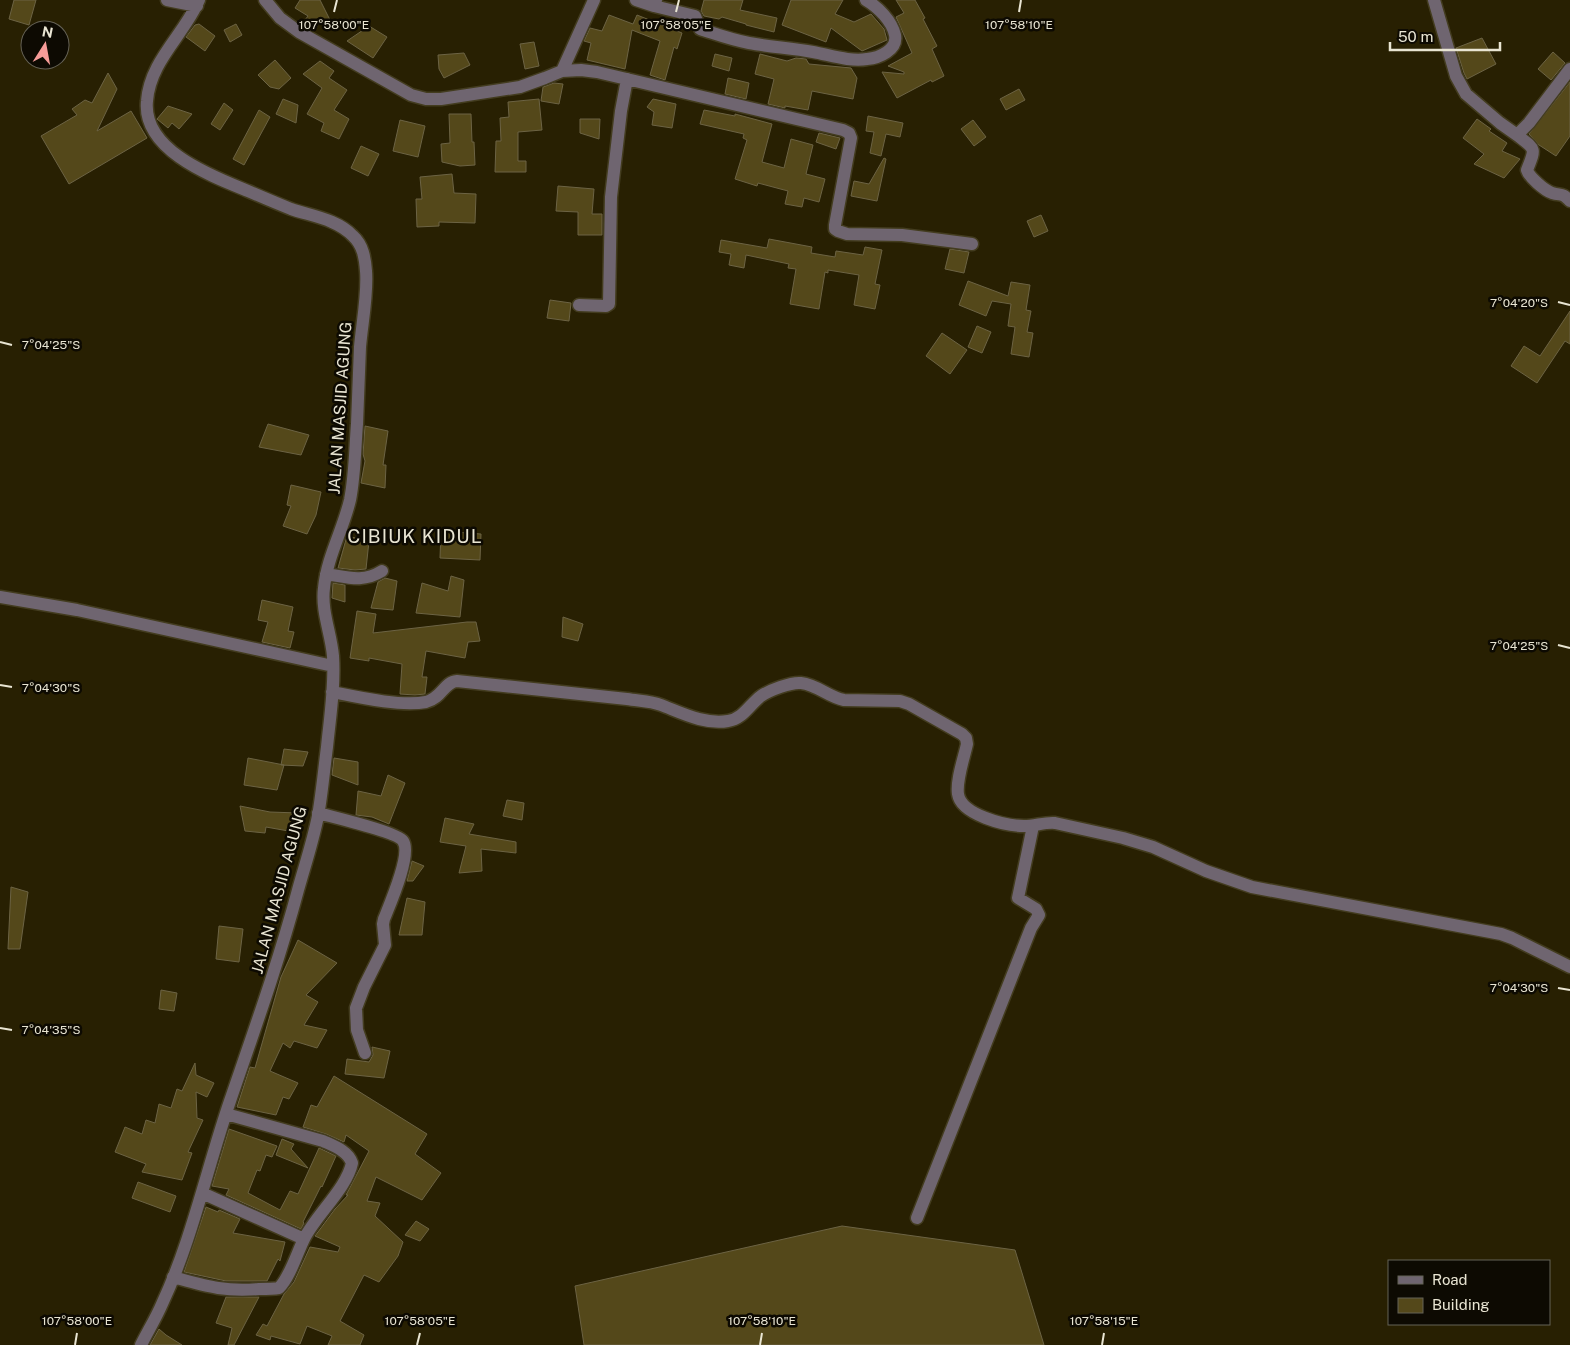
<svg xmlns="http://www.w3.org/2000/svg" width="1570" height="1345" font-family="'Public Sans',sans-serif">
	<rect width="100%" height="100%" fill="#282002"/>
	<path fill="#54481a" stroke="#6c6344" d="M14,0H36L29,25L9,19Z
		M300,0H320L335,30L321,20L314,31L302,24L308,16L295,8Z
		M704,0H743L740,10L777,18L774,32L746,25V24L722,17L719,19L704,16L701,11Z
		M791,0H843L835,14L854,22L871,14L884,29L887,40L862,51L831,28L826,42L782,25Z
		M896,0H915L925,18L923,19L937,46L932,49L944,76L932,82L931,80L897,98L882,72L904,74V72L888,66L912,53L896,17L904,13Z
		M609,15L633,24L637,15L682,33L677,49L674,47L665,80L650,75L660,41L632,30L625,69L587,60L591,43L584,41L590,28L602,31Z
		M199,24L215,36L205,51L186,37L195,25Z
		M236,24L242,35L230,42L224,30Z
		M369,26L387,37L373,58L347,41Z
		M1482,38L1496,64L1467,79L1464,73L1456,48Z
		M534,42L539,66L525,69L520,44Z
		M1553,52L1565,63L1551,80L1538,69Z
		M464,53L470,65L444,78L439,69L438,55Z
		M715,54L732,58L729,71L712,66Z
		M760,54L787,61L796,58L806,59L809,64L851,68L857,78L853,99L812,91L808,110L785,106V108L768,104L774,79L755,74Z
		M275,60L291,78L279,89L270,87L258,75Z
		M320,61L334,71L329,78L347,90L334,110L349,119L339,139L321,131L324,123L307,114L322,88L303,74Z
		M108,73L117,89L97,131L131,111L147,138L69,184L41,136L77,115L72,109L85,100L92,103Z
		M728,78L749,83L746,99L725,94Z
		M1570,82V136L1556,156L1539,145L1529,134Z
		M554,83L563,84L559,104L541,101L543,87Z
		M1019,89L1025,100L1006,110L1000,99Z
		M283,99L298,105L296,123L276,114Z
		M539,99L542,130L518,132V161H526V172H495L496,141H501L500,118L509,117L508,102Z
		M653,99L676,104L672,128L652,125L654,112L647,107Z
		M224,103L233,110L220,130L211,124Z
		M168,106L192,114L179,129L172,123L168,128L157,119Z
		M259,110L270,117L244,165L233,159Z
		M704,110L735,116V114L772,124L762,162L784,168L791,139L813,145L806,174L825,179L819,202L804,198L802,207L785,204L788,191L758,183L757,186L735,179L747,140L743,138L744,134L700,124Z
		M449,114H471L472,142H474L475,165L460,166L442,162L441,144L450,143Z
		M868,116L903,123L900,137L886,134L881,156L870,153L874,132L866,131Z
		M580,119H600L599,139L580,133Z
		M1477,119L1491,129L1489,131L1507,143L1502,151L1520,159L1504,178L1474,164L1484,154L1463,138Z
		M400,120L425,126L418,157L393,151Z
		M973,120L986,137L974,146L961,129Z
		M819,133L840,138L836,149L816,142Z
		M361,146L379,154L368,176L351,168Z
		M884,158L886,159L877,201L851,196L854,181L869,184Z
		M452,174L454,193L476,194L475,223L439,222V226L417,227L416,199H422L420,177Z
		M558,186L594,189L592,214H602V235H578V212L556,211Z
		M1041,215L1048,231L1034,237L1027,221Z
		M769,239L812,247L811,253L835,257L836,251L863,255L865,247L882,250L875,284L880,285L875,309L854,305L859,275L828,270V273L825,272L819,309L790,304L796,269L788,268L789,264L746,255L744,268L729,265L731,254L719,252L721,240L767,248Z
		M950,249L969,252L964,273L945,269Z
		M968,281L1008,296L1011,282L1030,285L1026,310L1031,311L1027,332L1033,333L1029,357L1011,354L1015,327L1008,326L1011,304L992,301L986,316L959,305Z
		M550,300L571,303L569,321L547,318Z
		M1570,311V344L1565,341L1537,383L1511,366L1524,346L1540,356Z
		M977,326L991,332L982,353L968,347Z
		M942,333L967,350L950,374L926,356Z
		M268,424L309,435L301,455L259,447Z
		M365,426L388,431L383,465H386L385,488L361,483L365,461L363,454Z
		M291,485L321,492L316,515L307,534L283,526L291,506L287,505Z
		M441,531L481,534L480,560L440,558Z
		M347,536L369,541L366,569L355,570L338,568Z
		M451,576L464,580L460,617L416,613L422,583L448,591Z
		M385,578L397,581L393,610L371,608L378,582Z
		M333,583L345,585V602L332,598Z
		M262,600L293,607L288,631L294,632L290,648L262,642L268,622L258,620Z
		M357,611L376,614L373,633L467,622H476L480,641L468,642L465,658L426,651L422,677H427L425,694L415,695L400,694L402,664L369,658V661L350,658Z
		M563,617L583,624L578,641L562,637Z
		M284,749L308,752L303,766L281,765Z
		M248,758L284,765L277,790L244,785Z
		M334,758L358,762V785L332,775Z
		M388,775L405,783L389,824L372,817L356,815L358,791L381,796Z
		M507,800L524,803L522,820L503,816Z
		M240,806L270,812L298,813L294,832L266,827L265,833L245,831Z
		M445,818L474,824L469,834L516,842V853L481,849L482,871L459,873L466,846L440,842Z
		M412,861L424,866L413,881H407Z
		M11,887L28,892L20,949H8Z
		M407,898L425,902L422,935H399Z
		M219,926L243,929L239,962L216,959Z
		M298,940L337,963L306,995L318,1002L304,1025L327,1030L317,1048L294,1041L290,1048L283,1043L270,1071L298,1083L289,1099L283,1097L276,1115L237,1107L250,1067L255,1068L281,977Z
		M161,990L177,993L174,1011L159,1009Z
		M372,1047L390,1051L384,1078L345,1074L347,1059L369,1062L373,1055Z
		M195,1063L196,1075L214,1083L207,1097L196,1092L197,1118L203,1120L188,1152L192,1153L182,1180L142,1172L146,1164L115,1152L125,1127L142,1134L146,1120L155,1123L159,1104L171,1108L177,1089L182,1091Z
		M334,1076L427,1134L415,1154L441,1173L422,1200L376,1177L367,1201L380,1203L375,1216L403,1242L398,1256L379,1282L364,1275L340,1321L364,1335L360,1345H328L332,1336L307,1326L300,1344L271,1336L270,1340L256,1335L263,1324L267,1326L284,1294L294,1282L310,1247L338,1252L340,1247L315,1236L335,1209L348,1195H346L369,1151L346,1135L344,1142L326,1134L303,1127L311,1105L317,1107Z
		M229,1129L277,1146L272,1157L266,1155L260,1171L257,1170L248,1193L280,1210L290,1191L298,1194L319,1148L336,1156L322,1187L321,1186L303,1222L304,1223L301,1229L226,1195L229,1189L212,1186Z
		M282,1139L294,1144L291,1149L308,1168L276,1155Z
		M138,1182L176,1196L170,1212L132,1198Z
		M206,1207L218,1212L219,1210L240,1219L233,1233L285,1242L280,1261L278,1259L267,1281H226L184,1272Z
		M416,1221L429,1229L420,1241L405,1235Z
		M842,1226L1015,1250L1044,1345H584L575,1286Z
		M226,1297H259L234,1345H228L232,1328L216,1323Z
		M159,1329L166,1335L182,1345H150Z"/>
	<g fill="none" stroke-linecap="round" stroke-linejoin="round">
		<g stroke="#433c1f" stroke-width="15">
			<path id="minor" d="M167,0L197,6
				M265,0L280,18L299,32L411,95L426,99H441L520,87L545,78L562,71L581,70L597,72L843,130L849,133L851,138L835,225V229L838,231L847,234L902,235L972,244
				M636,0L654,6L656,0
				M1434,0L1456,76L1466,94L1500,123L1517,135L1529,123L1570,69
				M654,6L695,16L700,29C716,34 732,40 749,43C770,47 792,48 813,52C830,55 850,62 867,59C879,58 898,50 895,35C892,21 878,7 866,0
				M562,71L594,0
				M1517,135C1536,150 1536,147 1527,170C1529,177 1544,190 1552,193C1562,196 1561,192 1570,201
				M579,305L606,306L609,304L611,197L621,111L627,79
				M326,574C347,577 363,583 382,571
				M0,597L77,610L333,666
				M332,692C357,697 401,707 426,702C442,698 444,682 457,681L627,699C639,701 651,701 661,705C682,713 705,725 728,721C743,719 750,704 761,696C770,690 791,682 801,683C818,685 828,697 844,700L900,701L909,704L962,734L966,738L967,744C964,758 956,780 958,794C961,815 1006,826 1024,826C1035,826 1045,822 1055,823L1123,838L1153,847L1206,871L1252,887L1501,934L1512,938L1570,967
				M318,813C332,817 397,832 403,841C412,854 390,904 384,919L383,924L385,945L364,987L356,1008L357,1030L365,1053
				M202,1193L304,1239
				M917,1218L1031,928L1039,915L1036,909L1018,898L1033,826
				M173,1277C206,1286 224,1292 259,1289C266,1289 273,1289 279,1288C290,1277 297,1253 304,1239C316,1215 347,1188 352,1163C348,1151 334,1146 323,1141L226,1114
				M141,1345C148,1331 156,1318 162,1304C192,1240 207,1168 230,1101C254,1031 279,961 298,890C305,865 313,841 318,816C322,793 324,770 327,747C330,717 335,686 333,656C331,633 321,611 324,588C327,557 343,530 350,500C355,475 355,449 357,424C358,398 359,373 360,347C362,324 368,293 366,271C365,258 363,245 353,236C337,219 311,216 291,209C276,203 262,197 248,191C211,176 142,150 147,101C150,61 184,35 199,0"/>
		</g>
		<use href="#minor" stroke="#6f6570" stroke-width="12"/>
	</g>
	<path fill="none" stroke="#e9e5d3" stroke-width="2" d="M334,12L337,0M676,12L679,0M1019,12L1021,0M1558,302L1570,305M0,342L12,345M1558,645L1570,648M0,685L12,687M1558,988L1570,990M0,1028L12,1030M75,1345L77,1333M417,1345L420,1333M760,1345L762,1333M1102,1345L1104,1333"/>
	<g text-anchor="middle" dominant-baseline="central" stroke-width="5" stroke-linejoin="round" paint-order="stroke">
		<g font-size="16" fill="#e9e5d3" stroke="#0d0a02">
			<text transform="translate(340 408) rotate(-86)">JALAN MASJID AGUNG</text>
			<text transform="translate(279 890) rotate(-75)">JALAN MASJID AGUNG</text>
		</g>
		<g font-size="19" letter-spacing="1" fill="#e9e5d3" stroke="#0d0a02">
			<text x="415" y="536">CIBIUK KIDUL</text>
		</g>
	</g>
	<g font-size="12" text-anchor="middle" fill="#e9e5d3" stroke="#0d0a02" stroke-width="5" stroke-linejoin="round" paint-order="stroke">
		<text x="334" y="29">107°58'00"E</text>
		<text x="676" y="29">107°58'05"E</text>
		<text x="1019" y="29">107°58'10"E</text>
		<text x="1519" y="307">7°04'20"S</text>
		<text x="51" y="349">7°04'25"S</text>
		<text x="1519" y="650">7°04'25"S</text>
		<text x="51" y="692">7°04'30"S</text>
		<text x="1519" y="992">7°04'30"S</text>
		<text x="51" y="1034">7°04'35"S</text>
		<text x="77" y="1325">107°58'00"E</text>
		<text x="420" y="1325">107°58'05"E</text>
		<text x="762" y="1325">107°58'10"E</text>
		<text x="1104" y="1325">107°58'15"E</text>
	</g>
	<rect x="1388" y="1260" width="162" height="65" fill="#0d0a02" stroke="#656256"/>
	<rect x="1398" y="1276" width="25" height="8" fill="#6f6570" stroke="#656256"/>
	<text x="1432" y="1285" font-size="15" fill="#e9e5d3">Road</text>
	<rect x="1398" y="1298" width="25" height="15" fill="#54481a" stroke="#656256"/>
	<text x="1432" y="1310" font-size="15" fill="#e9e5d3">Building</text>
	<g transform="translate(45 45) rotate(11)"><circle r="24" fill="#0d0a02" stroke="#656256"/>
	<path d="M0-4L9 19L0 12L-9 19Z" fill="#f59b97"/>
	<text y="-8" font-size="14" font-weight="bold" text-anchor="middle" fill="#e9e5d3">N</text>
	</g>
	<path d="M1390 42v8h110v-8" fill="none" stroke="#e9e5d3" stroke-width="2.5"/>
	<text x="1398" y="42" font-size="15" fill="#e9e5d3" stroke="#0d0a02" stroke-width="4" paint-order="stroke">50 m</text>
</svg>
